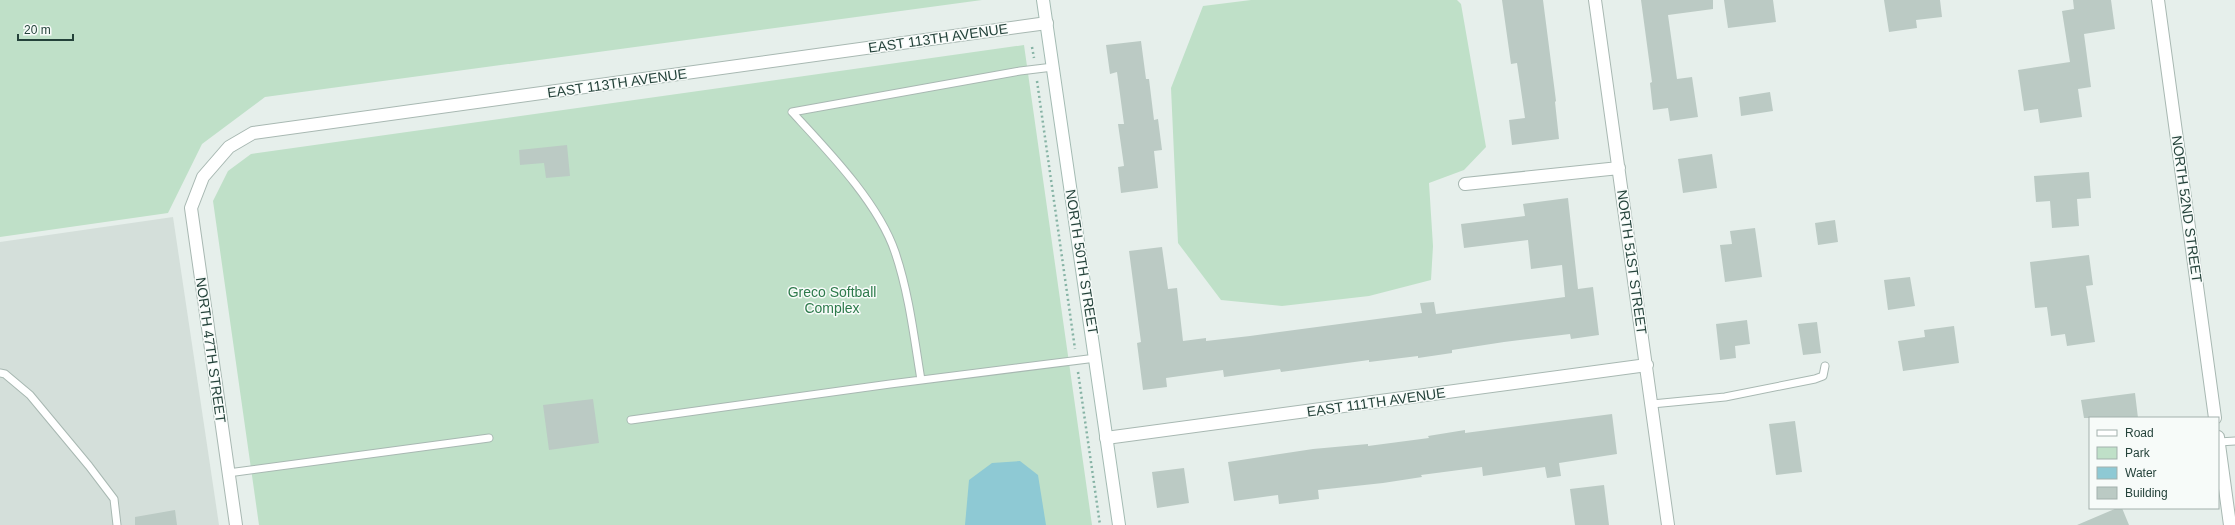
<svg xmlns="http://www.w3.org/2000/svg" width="2235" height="525" font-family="Arial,sans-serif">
	<rect width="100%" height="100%" fill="#e6efeb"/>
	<path fill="#d4dfda" d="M173,217L219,525H0V242Z"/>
	<path fill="#bfe0c8" d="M0,0H982L265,97L202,144L168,213L0,237Z
		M1251,0H1457L1461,4L1486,147L1464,170L1429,183L1433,246L1431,280L1369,296L1282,306L1221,300L1178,243L1171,88L1203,6Z
		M1024,45L1092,525H259L213,201L228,171L251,154Z"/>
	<path fill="#8ec9d4" d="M1020,461L1038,475L1046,525H965L969,480L992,463Z"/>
	<path fill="#bbcac4" d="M1502,0H1543L1556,101L1555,102L1559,139L1512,145L1509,120L1525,118L1517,63L1511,64Z
		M1641,0H1713V9L1668,15L1677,79L1692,77L1698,117L1670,121L1668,108L1653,110L1650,83L1652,82Z
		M1724,0H1773L1776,22L1728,28Z
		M1884,0H1940L1942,17L1916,20L1917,28L1889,32Z
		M2073,0H2111L2115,29L2084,34L2091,87L2078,89L2082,117L2040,123L2038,109L2024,111L2018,70L2070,62L2062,11L2074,9Z
		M1141,41L1146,79H1149L1154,120L1158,119L1162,150L1154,151L1158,188L1121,193L1118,167L1124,166L1118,124H1124L1117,72L1110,74L1106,45Z
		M1770,92L1773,111L1741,116L1739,97Z
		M567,145L570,176L546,178L544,163L520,165L519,150Z
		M1712,154L1717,188L1683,193L1678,159Z
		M2089,172L2091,198L2077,199L2079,226L2052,228L2050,201L2036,202L2034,176Z
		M1568,198L1578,289L1593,287L1599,335L1571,339L1570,334L1504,342L1452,350V353L1418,358V356L1369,362V360L1281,372L1280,369L1224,377L1223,370L1166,378L1167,387L1143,390L1137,343L1141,342L1129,251L1162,247L1168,289L1177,288L1183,341L1206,338V341L1250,336L1422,313L1420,303L1434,302L1436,314L1565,297L1562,265L1531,269L1528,240L1464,248L1461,224L1525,216L1523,204Z
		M1835,220L1838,242L1818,245L1815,223Z
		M1755,228L1762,277L1725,282L1720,245L1732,244L1730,231Z
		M2089,255L2093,285L2086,286L2095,342L2067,346L2065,334L2051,336L2047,307L2035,308L2030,262Z
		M1910,277L1915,306L1888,310L1884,280Z
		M1747,320L1750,344L1735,346L1736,358L1720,360L1716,324Z
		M1817,322L1821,353L1803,355L1798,324Z
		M1954,326L1959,363L1903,371L1898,341L1925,337L1924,330Z
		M2135,393L2138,418H2084L2081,400Z
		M593,399L599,443L549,450L543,405Z
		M1612,414L1617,454L1559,463L1561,476L1547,478L1545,467L1483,476L1482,467L1421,475L1422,477L1383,483L1318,490L1319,499L1279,504L1278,495L1234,501L1228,462L1313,449L1368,444V446L1429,438L1428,436L1465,430V433Z
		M1795,421L1802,472L1776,475L1769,424Z
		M1184,468L1189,503L1157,508L1152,472Z
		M1604,485L1609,525H1575L1570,489Z
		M2117,508H2122L2129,525H2077Z
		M175,510L177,525H135V517Z"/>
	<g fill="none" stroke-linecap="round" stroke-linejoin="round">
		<g stroke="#a8b8b2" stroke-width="9">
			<path id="lane" d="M0,373L5,374L30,395L89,466L114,499L117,525
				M921,380C914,337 909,293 895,252C878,202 827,150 792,112L1020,71L1053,67
				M1652,404L1725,397L1815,379L1823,376L1825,366
				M631,420L890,384L1096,358
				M2219,442L2235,441
				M228,473L489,438"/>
		</g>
		<g stroke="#a8b8b2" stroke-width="14">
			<path id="street" d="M1595,0L1668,525
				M2158,0L2215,418
				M1465,184L1619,168
				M2218,437L2230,525
				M1106,438L1647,365
				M236,525L191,208L203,177L229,147L253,133L1047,23"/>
		</g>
		<g stroke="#a4bbb3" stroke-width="14">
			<path id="secondary" d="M1043,0L1119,525"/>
		</g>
		<path stroke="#86b3a5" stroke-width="2.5" stroke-dasharray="2 3" stroke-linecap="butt" d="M1032,47L1034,58
			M1037,81L1075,349
			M1078,372L1100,525"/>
		<use href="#lane" stroke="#fff" stroke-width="7"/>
		<use href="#street" stroke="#fff" stroke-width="12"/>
		<use href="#secondary" stroke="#fff" stroke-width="12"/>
	</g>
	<g text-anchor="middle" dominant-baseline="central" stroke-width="3" stroke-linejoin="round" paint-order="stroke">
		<g font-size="14" fill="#24423a" stroke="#f7fbf9">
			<text transform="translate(938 38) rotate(-8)">EAST 113TH AVENUE</text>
			<text transform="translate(617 83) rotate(-8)">EAST 113TH AVENUE</text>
			<text transform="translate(2187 209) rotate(82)">NORTH 52ND STREET</text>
			<text transform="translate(1082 262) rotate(81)">NORTH 50TH STREET</text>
			<text transform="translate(1632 262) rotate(82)">NORTH 51ST STREET</text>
			<text transform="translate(211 350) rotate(82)">NORTH 47TH STREET</text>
			<text transform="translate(1376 402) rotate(-8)">EAST 111TH AVENUE</text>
		</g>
		<g font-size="14" fill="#2d7a4b" stroke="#f7fbf9">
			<text x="832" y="292">Greco Softball<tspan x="832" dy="16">Complex</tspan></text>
		</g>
	</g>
	<rect x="2089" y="417" width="130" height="92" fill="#f7fbf9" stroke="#a3b1ad"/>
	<rect x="2097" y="430" width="20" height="6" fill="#ffffff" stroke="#a3b1ad"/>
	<text x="2125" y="437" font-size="12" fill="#24423a">Road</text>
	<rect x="2097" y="447" width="20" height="12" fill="#bfe0c8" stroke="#a3b1ad"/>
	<text x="2125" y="457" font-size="12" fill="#24423a">Park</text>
	<rect x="2097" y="467" width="20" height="12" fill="#8ec9d4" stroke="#a3b1ad"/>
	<text x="2125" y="477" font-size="12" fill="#24423a">Water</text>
	<rect x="2097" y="487" width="20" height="12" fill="#bbcac4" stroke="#a3b1ad"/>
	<text x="2125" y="497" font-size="12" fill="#24423a">Building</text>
	<path d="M18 34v6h55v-6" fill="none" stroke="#24423a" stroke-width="2"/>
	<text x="24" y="34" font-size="12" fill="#24423a" stroke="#f7fbf9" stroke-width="3" paint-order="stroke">20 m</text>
</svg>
